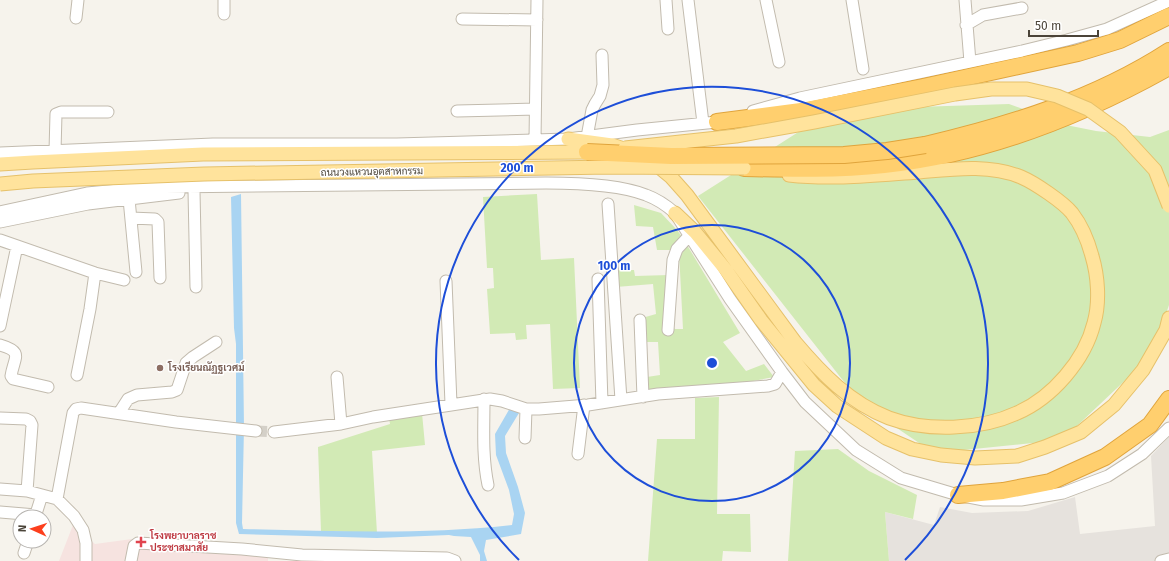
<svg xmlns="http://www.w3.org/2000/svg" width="1169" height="561" font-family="'Fira Sans',Sarabun,sans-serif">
	<rect width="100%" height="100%" fill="#f6f3ec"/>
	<path fill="#e6e2dd" d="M1169,437V561H889L885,512L934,525L940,507L972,513L1028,511L1075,497L1080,534L1155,526L1151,456Z"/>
	<path fill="#f6e3e0" d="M73,525L95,544L132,539L268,547V561H59Z"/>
	<path fill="#d2eab5" d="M1009,104L1071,126L1096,131L1150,137L1169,130V305L1152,355L1062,440L934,453L867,408L841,378L698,196L814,122L916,107Z
		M537,194L541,260L574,258L580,388L553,389L550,324L526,325L527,339L516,340L515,333L490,334L487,289L494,288L493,268H487L483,197Z
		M634,205L661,213L677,230L682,237L671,250H657L653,227L636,226Z
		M687,245L740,333L723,342L746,371L764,364L774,377L742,383L648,391L647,377L660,375L658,342H643L642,318L656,314L653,284L616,287L615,270H634L635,276L669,275L667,321L675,329H683L679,252Z
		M719,397L717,514H750L751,552L723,551L722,561H648L657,439H695V398Z
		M422,413L425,445L372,451L377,533L321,531L318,447L390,424L389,418Z
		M838,449L869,471L917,495L913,519L885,512L889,561H788L795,451Z"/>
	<path fill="#a9d4f2" d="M241,194L244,427L242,523L243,529C333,531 423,535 512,525L514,514L509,490L496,455L495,434L510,408L519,413L505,436L506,453L518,487L525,513L521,534L486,540L484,551L487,561H480V555L471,537L454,536L449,535L377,538L239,534L236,523V344L234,328L231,197Z"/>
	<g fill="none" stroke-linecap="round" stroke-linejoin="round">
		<path stroke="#d4d0c8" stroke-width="11" stroke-dasharray="11 5.5" stroke-linecap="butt" d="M256,431L274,432"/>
		<g stroke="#c2bbae" stroke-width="13">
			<path id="minor" d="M224,0V14
				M666,0L668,29
				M688,0L703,123
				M766,0L779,62
				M852,0L863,69
				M965,0L970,62
				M76,18L78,0
				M462,19L537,20
				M966,25L983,15L1022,8
				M457,111L535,109
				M753,111L800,98L1022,51L1067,40L1107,29L1169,1
				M587,137L592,110L595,104L600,96L603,85L602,55
				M535,140L537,0
				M55,151L56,114L61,112H108
				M0,153L213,144H397L568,139L637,130L717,122L723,120
				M194,191L196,287
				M129,199L136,272
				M608,204L621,400
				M0,212L87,193L119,190L165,187L546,183C576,183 618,184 646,195C657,199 666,205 675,213L730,299L782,372L805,402L856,450L901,478L958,495L984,500H1021L1063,493L1108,476L1142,454L1169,428
				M131,218L155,219L158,222L160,278
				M0,222L88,204L179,193
				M0,240L95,273L124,280
				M598,279L602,403
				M446,281L451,404
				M640,320L643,397
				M0,326L17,246
				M668,330L673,260L677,249L690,235
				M0,345C24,352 14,357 11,376L13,379L48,387
				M77,375L90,309L95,273
				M337,377L341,424
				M484,399C484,428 482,456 488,485
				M119,413L128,399L137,395L172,392L177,390L186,363L193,357L216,342
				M0,418L26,419L30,421L32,425L27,491
				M274,432L341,424L373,417L490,399L502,401L526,409H539L588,405L658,394L768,386L775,384L782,372
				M525,438L526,409
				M578,454L584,405
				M0,489L27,491L57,499L74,516L83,530L86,543V561
				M57,499L73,413L76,409L81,408L176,422L256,431
				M0,512L36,515
				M35,517L42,495
				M24,553L28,541
				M131,561L134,546L138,543L242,549L302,555L447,558L455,561
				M1161,561L1169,559"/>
		</g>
		<g stroke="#e6c16a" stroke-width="15">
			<path id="major" d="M568,139L612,145L627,150
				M654,163L671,177L687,195L795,342C822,374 850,403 889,418C927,432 981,430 1017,413C1052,398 1085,360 1094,323C1100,302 1098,276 1092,256C1088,241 1082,226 1072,213C1063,202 1035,183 1021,177C989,164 953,169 919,172C876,175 832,180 789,175
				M0,164L33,162L203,154L587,152
				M675,213L695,232L726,270L761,320L814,385L837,406L886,438L912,449L941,455L975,458L1017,456L1045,447L1081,432L1114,405L1143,370L1166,330L1169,318"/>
		</g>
		<g stroke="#e0a43c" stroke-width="18">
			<path id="highway" d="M717,122L801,111L923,87L1078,53L1120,40L1169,16
				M925,145C1010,125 1095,99 1169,51
				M744,168C791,169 837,170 884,165C985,154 1082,116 1169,67
				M958,495L1003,491L1050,482L1105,457L1150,425L1169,399"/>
		</g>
		<use href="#minor" stroke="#fff" stroke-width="11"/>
		<use href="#major" stroke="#ffe39c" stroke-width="13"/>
		<use href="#highway" stroke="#ffcf6e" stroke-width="16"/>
		<g stroke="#e6c16a" stroke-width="15" stroke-linecap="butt">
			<path id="major-bridge" d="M625,148L736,136L814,122L955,94L991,89H1027L1057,96L1088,109L1120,132L1155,170L1169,206
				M0,184L33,181L204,174L609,167L744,168"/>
		</g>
		<g stroke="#e0a43c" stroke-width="18" stroke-linecap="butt">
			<path id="highway-bridge" d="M587,152L671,156L844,155L887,151L925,145"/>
		</g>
		<use href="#major-bridge" stroke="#ffe39c" stroke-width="13"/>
		<use href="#highway-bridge" stroke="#ffcf6e" stroke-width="16"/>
	</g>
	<g fill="none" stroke="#1d4ed8" stroke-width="2">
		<circle cx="712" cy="363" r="138"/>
		<path d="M519 560A276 276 0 1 1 905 560"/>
	</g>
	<circle fill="#8d6e63" stroke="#fff" stroke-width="1.5" cx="160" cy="368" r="4"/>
	<path fill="#e0444e" stroke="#fff" stroke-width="1.5" d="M139 536h4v4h4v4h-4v4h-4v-4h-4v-4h4z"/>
	<g text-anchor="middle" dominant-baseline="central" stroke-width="3" stroke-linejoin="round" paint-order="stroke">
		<g font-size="10" fill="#4b4439" stroke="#fff">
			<text transform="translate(372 172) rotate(-1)">ถนนวงแหวนอุตสาหกรรม</text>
		</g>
		<g font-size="10" font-weight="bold" fill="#785e54" stroke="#fff" text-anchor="start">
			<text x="168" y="368">โรงเรียนณัฏฐเวศม์</text>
		</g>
		<g font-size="10" font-weight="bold" fill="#be3a42" stroke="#fff" text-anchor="start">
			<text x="150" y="536">โรงพยาบาลราช<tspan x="150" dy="12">ประชาสมาสัย</tspan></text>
		</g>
	</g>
	<circle cx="712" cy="363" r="6" fill="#1d4ed8" stroke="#fff" stroke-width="2"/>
	<g font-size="12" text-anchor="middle" font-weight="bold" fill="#1d4ed8" stroke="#fff" stroke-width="3" stroke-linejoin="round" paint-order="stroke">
		<text x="517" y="172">200 m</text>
		<text x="614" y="270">100 m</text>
	</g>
	<g transform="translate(32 529) rotate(273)"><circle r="19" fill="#ffffff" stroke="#b7b4b0"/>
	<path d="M0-3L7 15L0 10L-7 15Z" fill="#fc3f1d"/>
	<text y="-6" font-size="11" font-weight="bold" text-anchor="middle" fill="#4b4439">N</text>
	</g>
	<path d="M1029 30v6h69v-6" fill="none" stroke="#4b4439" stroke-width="2"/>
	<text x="1035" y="30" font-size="12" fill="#4b4439" stroke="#ffffff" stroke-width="3" paint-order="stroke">50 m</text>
</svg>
